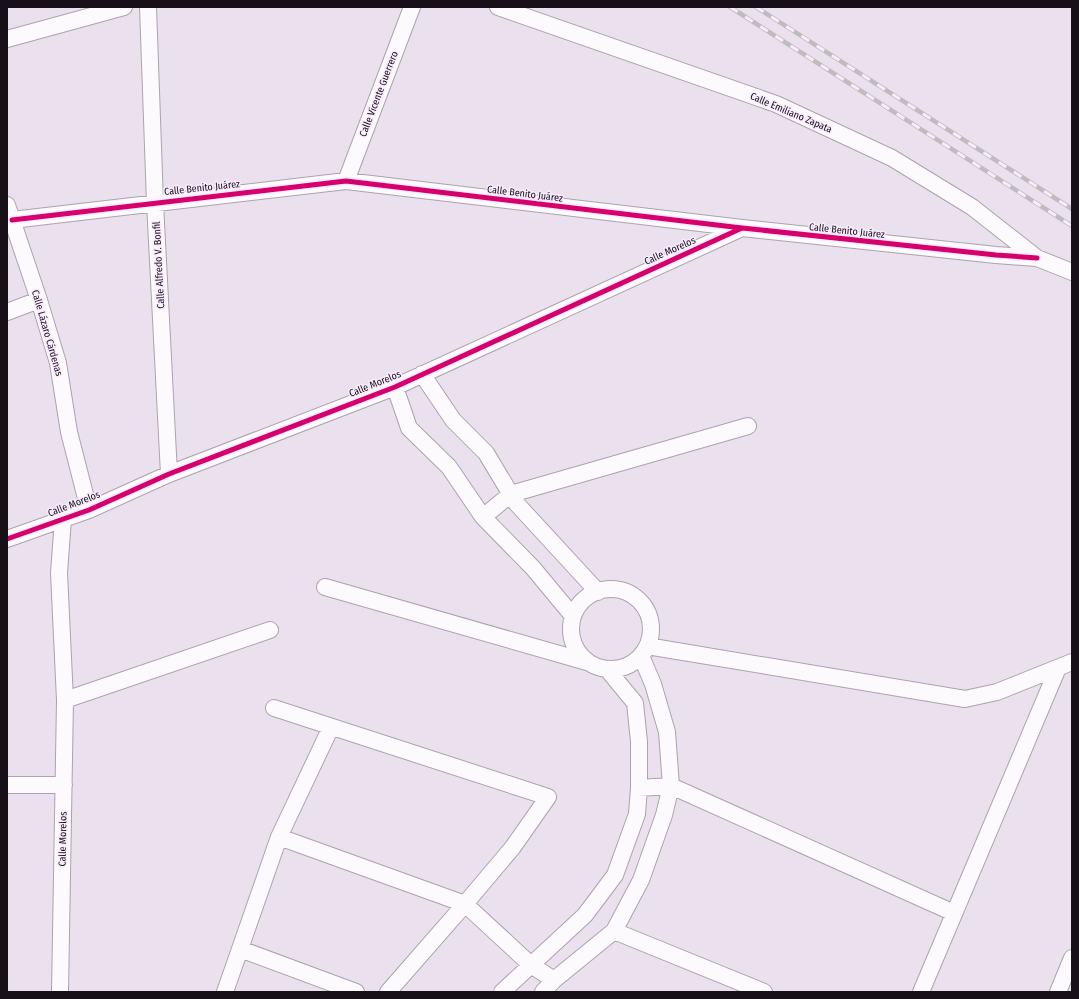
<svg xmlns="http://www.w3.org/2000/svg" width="1079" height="999" font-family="'Fira Sans Condensed',sans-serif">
	<rect width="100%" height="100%" fill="#ebe1ee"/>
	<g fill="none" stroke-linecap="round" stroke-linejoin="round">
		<g stroke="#aba3ae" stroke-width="18">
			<path id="minor" d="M148,7L155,203L169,474
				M498,7L776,104L892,158L972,207L1037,258L1072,272
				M7,39L124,7
				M346,181L412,7
				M7,205L39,300L58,363L69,432L89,510
				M12,220L346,181L742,228L996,255L1037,258
				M7,312L39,300
				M422,374L453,420L486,453L516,503L598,592
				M395,387L409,428L449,467L483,517L533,568L572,615
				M483,517L511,494L748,426
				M7,539L89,510L169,474L395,387L742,228
				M325,587L587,662
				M571 629a40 40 0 1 1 80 0a40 40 0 1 1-80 0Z
				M647,646L965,699L997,692L1072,662
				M65,700L270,630
				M274,708L548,797L513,847L465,904L388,992
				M7,785H64
				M639,788L671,786L954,913
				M279,837L465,904L531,965L554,980
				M614,931L764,992
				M240,949L356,992
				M60,992L65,700L59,573L63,519
				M225,992L279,837L331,727
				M502,992L585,915L615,875L637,814L639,788V742L635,703L607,669
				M543,992L554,980L614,931L641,880L664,815L671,786L667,732L653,684L641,656
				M921,992L1058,668
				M1058,992L1072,958"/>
		</g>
		<use href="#minor" stroke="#fcfafc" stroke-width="16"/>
		<g stroke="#bebcbe" stroke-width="4.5">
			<path id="rail" d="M730,7L1072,226
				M756,7L1072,209"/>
		</g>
		<use href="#rail" stroke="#f9eafe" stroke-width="3" stroke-dasharray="9" stroke-linecap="butt"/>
		<g stroke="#f9eafe" stroke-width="8">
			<path id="cycleway" d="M12,220L346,181L742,228L996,255L1037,258
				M7,539L89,510L169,474L395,387L742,228"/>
		</g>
		<use href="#cycleway" stroke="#d6006c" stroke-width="5"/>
	</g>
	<g text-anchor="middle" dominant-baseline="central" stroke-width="3" stroke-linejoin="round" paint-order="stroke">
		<g font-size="10" fill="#171019" stroke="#f9eafe">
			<text transform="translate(379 94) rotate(-69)">Calle Vicente Guerrero</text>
			<text transform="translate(791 113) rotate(23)">Calle Emiliano Zapata</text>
			<text transform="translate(202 188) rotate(-6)">Calle Benito Juárez</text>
			<text transform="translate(525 194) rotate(7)">Calle Benito Juárez</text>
			<text transform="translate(847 231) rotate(6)">Calle Benito Juárez</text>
			<text transform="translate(670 251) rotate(-24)">Calle Morelos</text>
			<text transform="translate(159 265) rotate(-93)">Calle Alfredo V. Bonfil</text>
			<text transform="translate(47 333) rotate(74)">Calle Lázaro Cárdenas</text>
			<text transform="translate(375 384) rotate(-22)">Calle Morelos</text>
			<text transform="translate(74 504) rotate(-21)">Calle Morelos</text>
			<text transform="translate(63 839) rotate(-89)">Calle Morelos</text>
		</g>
	</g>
	<rect width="1079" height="999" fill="none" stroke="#171019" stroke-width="16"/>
</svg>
